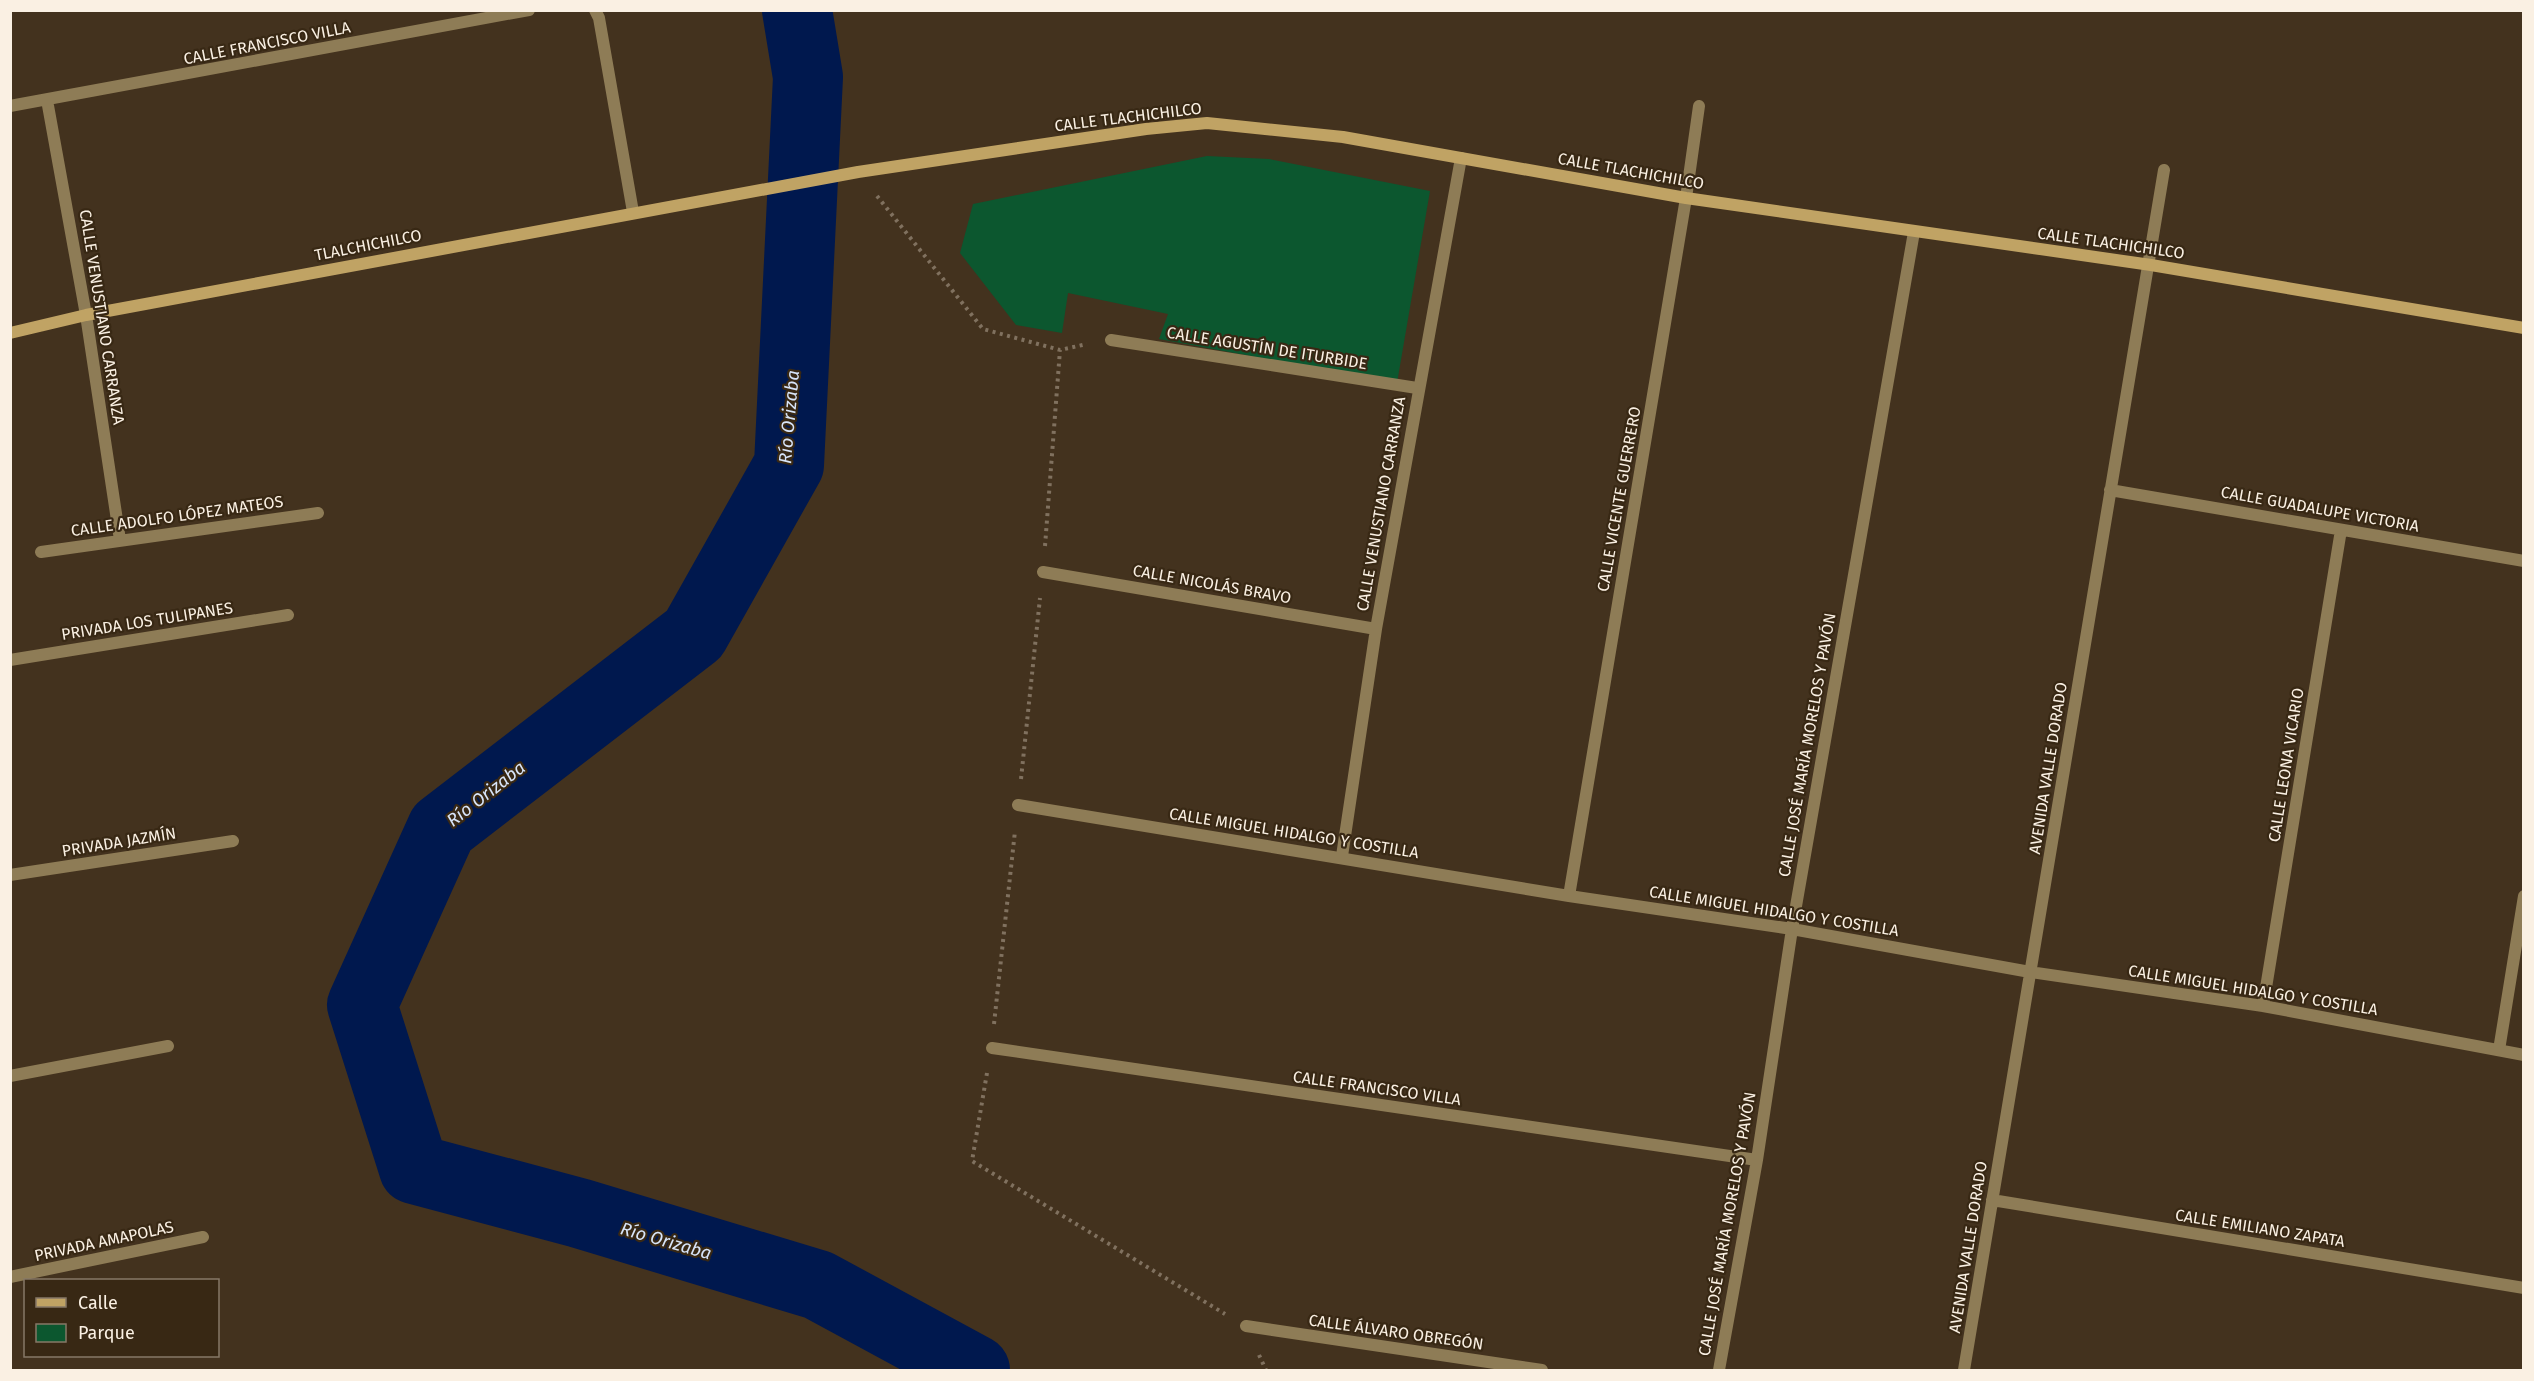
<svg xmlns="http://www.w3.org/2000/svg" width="2534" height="1381" font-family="'Fira Sans',sans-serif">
	<rect width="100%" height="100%" fill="#43321e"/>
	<path fill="#0c572f" d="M1207,156L1269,159L1430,191L1397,383L1159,339L1168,314L1068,293L1062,333L1016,325L960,253L973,204Z"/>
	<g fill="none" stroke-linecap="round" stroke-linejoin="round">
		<path stroke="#00184e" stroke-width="70" d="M797,10L808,77L789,465L694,634L442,828L362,1005L414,1169L579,1213L818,1285L975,1370"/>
		<path stroke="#80715f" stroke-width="4" stroke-dasharray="3 4.5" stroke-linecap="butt" d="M877,196L983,329L1060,350L1087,344
			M1045,546L1060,350
			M1021,779L1040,598
			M994,1024L1015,831
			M987,1073L972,1161L1225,1314
			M1259,1355L1266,1370"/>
		<path stroke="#8e7c56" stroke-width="12" d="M595,10L599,18L633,212
			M47,100L86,315L120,540
			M10,106L529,10
			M1111,340L1417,388
			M2110,490L2524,561
			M41,552L318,513
			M1043,572L1376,629
			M10,660L288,615
			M1018,805L1569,896L1792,929L2030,972L2263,1006L2524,1055
			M1342,856L1376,629L1461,158
			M10,875L233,841
			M1569,896L1686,198L1699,106
			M2263,1006L2341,530
			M992,1048L1757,1160
			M2499,1050L2524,896
			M10,1076L168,1046
			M1992,1200L2524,1288
			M10,1277L203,1237
			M1246,1326L1542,1370
			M1719,1370L1757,1160L1792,929L1914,232
			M1964,1370L2164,170"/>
		<path stroke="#c0a364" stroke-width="12" d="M10,333L86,315L858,172L1146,129L1207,123L1343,137L1686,198L2151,265L2524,328"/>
	</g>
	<g text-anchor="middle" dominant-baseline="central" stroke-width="4.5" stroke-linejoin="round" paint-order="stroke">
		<g font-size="16" fill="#faf0e3" stroke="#382814">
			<text transform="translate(267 43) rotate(-11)">CALLE FRANCISCO VILLA</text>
			<text transform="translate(1128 117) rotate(-7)">CALLE TLACHICHILCO</text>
			<text transform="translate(1631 171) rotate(10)">CALLE TLACHICHILCO</text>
			<text transform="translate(2111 243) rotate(8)">CALLE TLACHICHILCO</text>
			<text transform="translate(368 245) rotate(-11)">TLALCHICHILCO</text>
			<text transform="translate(102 317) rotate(81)">CALLE VENUSTIANO CARRANZA</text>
			<text transform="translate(1267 348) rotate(9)">CALLE AGUSTÍN DE ITURBIDE</text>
			<text transform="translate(1619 499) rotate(-80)">CALLE VICENTE GUERRERO</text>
			<text transform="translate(1381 504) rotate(-80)">CALLE VENUSTIANO CARRANZA</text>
			<text transform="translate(2320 509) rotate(10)">CALLE GUADALUPE VICTORIA</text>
			<text transform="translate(177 516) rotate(-8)">CALLE ADOLFO LÓPEZ MATEOS</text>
			<text transform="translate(1212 584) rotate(10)">CALLE NICOLÁS BRAVO</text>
			<text transform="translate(147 621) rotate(-9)">PRIVADA LOS TULIPANES</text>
			<text transform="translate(1807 745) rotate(-80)">CALLE JOSÉ MARÍA MORELOS Y PAVÓN</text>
			<text transform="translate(2286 765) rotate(-81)">CALLE LEONA VICARIO</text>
			<text transform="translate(2048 768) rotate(-81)">AVENIDA VALLE DORADO</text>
			<text transform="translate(1294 833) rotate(9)">CALLE MIGUEL HIDALGO Y COSTILLA</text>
			<text transform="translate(119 842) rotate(-9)">PRIVADA JAZMÍN</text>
			<text transform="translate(1774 911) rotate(9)">CALLE MIGUEL HIDALGO Y COSTILLA</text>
			<text transform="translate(2253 990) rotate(9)">CALLE MIGUEL HIDALGO Y COSTILLA</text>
			<text transform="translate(1377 1088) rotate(8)">CALLE FRANCISCO VILLA</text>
			<text transform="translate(1727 1224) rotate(-80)">CALLE JOSÉ MARÍA MORELOS Y PAVÓN</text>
			<text transform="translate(2260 1228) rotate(9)">CALLE EMILIANO ZAPATA</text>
			<text transform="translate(104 1241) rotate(-12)">PRIVADA AMAPOLAS</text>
			<text transform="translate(1968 1247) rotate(-81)">AVENIDA VALLE DORADO</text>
			<text transform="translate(1396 1332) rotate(8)">CALLE ÁLVARO OBREGÓN</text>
		</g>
		<g font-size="18" font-style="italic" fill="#d8e5fa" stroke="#382814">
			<text transform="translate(789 417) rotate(-85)">Río Orizaba</text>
			<text transform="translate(486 794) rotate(-38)">Río Orizaba</text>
			<text transform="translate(666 1241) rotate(16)">Río Orizaba</text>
		</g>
	</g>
	<rect width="2534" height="1381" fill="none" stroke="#faf0e3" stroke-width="24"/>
	<rect x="24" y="1279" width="195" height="78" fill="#382814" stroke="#867867" stroke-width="1.5"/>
	<rect x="36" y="1298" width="30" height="9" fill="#c0a364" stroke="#867867" stroke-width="1.5"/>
	<text x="78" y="1309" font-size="18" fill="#faf0e3">Calle</text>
	<rect x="36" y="1324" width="30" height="18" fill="#0c572f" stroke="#867867" stroke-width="1.5"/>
	<text x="78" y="1339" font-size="18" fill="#faf0e3">Parque</text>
</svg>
